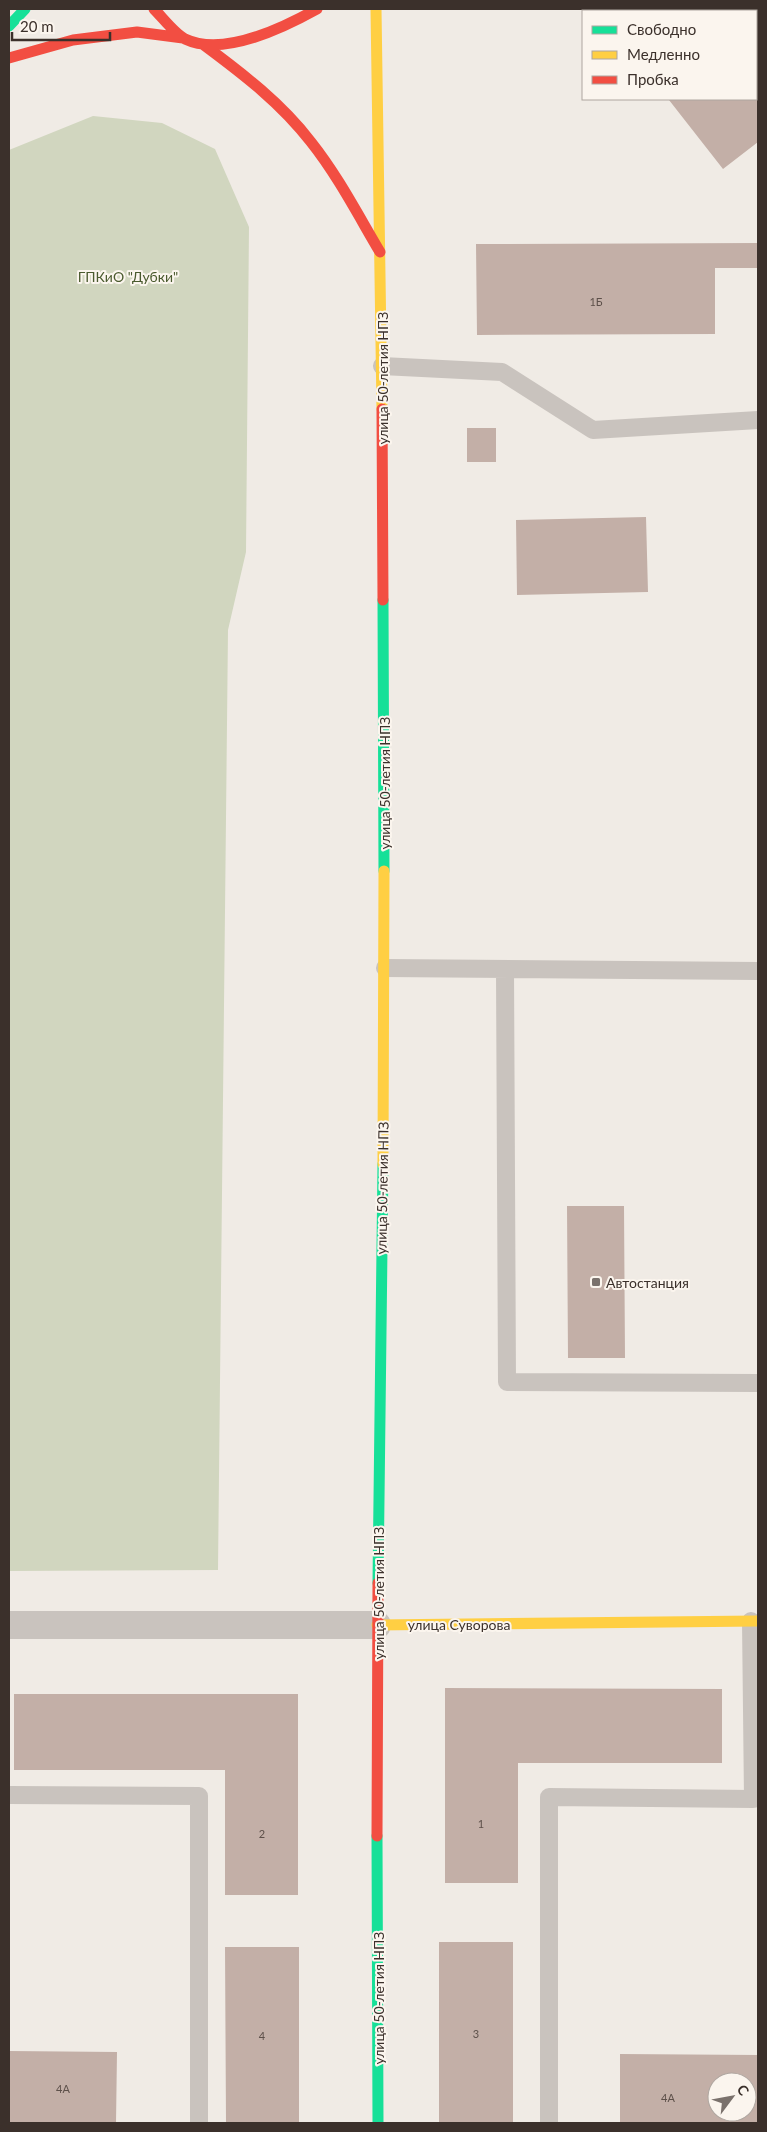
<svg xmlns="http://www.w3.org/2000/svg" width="767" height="2132" font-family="Lato,sans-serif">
	<rect width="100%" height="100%" fill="#f0ebe5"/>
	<path fill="#d1d6bf" d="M93,116L162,123L215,149L249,227L246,552L228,630L218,1570L9,1571V150Z"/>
	<path fill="#c3afa7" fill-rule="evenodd" d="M658,9H758V142L723,169L669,100L756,99V11H660Z
		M758,243V268H715V334L477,335L476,244Z
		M467,428H496V462H467Z
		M646,517L648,592L517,595L516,520Z
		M567,1206H624L625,1358H568Z
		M445,1688L722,1689V1763H518V1883H445Z
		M14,1694H298V1895H225V1770H14Z
		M439,1942H513V2123H439Z
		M225,1947H299V2123H226Z
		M9,2051L117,2052L116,2123H9Z
		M620,2054L758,2055V2123H620ZM717,2082H747V2112H717Z"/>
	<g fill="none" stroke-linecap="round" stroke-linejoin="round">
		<path stroke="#c9c3be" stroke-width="18" d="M382,366L502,372L593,430L758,420
			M385,968L758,971
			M505,970L507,1382L758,1383
			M9,1795L199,1796V2123
			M549,2123V1797L753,1799L751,1621"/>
		<path stroke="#c9c3be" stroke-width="28" d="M9,1625H377"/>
		<path stroke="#16e098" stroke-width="11" d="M9,26L25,9
			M383,600L384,871
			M378,1583L383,1164
			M377,1836L378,2123"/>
		<path stroke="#ffcf43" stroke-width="11" d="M376,9L382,409
			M383,1164L384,871
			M377,1625L758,1621"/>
		<path stroke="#f24e42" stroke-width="11" d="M154,9C163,18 174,33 185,39C223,57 283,28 317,9
			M204,45C243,74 281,103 311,142C338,176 358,215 380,252
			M9,58L73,40L137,32L183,38
			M382,409L383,600
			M377,1836L378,1583"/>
	</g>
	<rect fill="#7a716c" stroke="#fbf5ee" stroke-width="2" x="591" y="1277" width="10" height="10" rx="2.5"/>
	<g text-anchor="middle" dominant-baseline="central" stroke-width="4" stroke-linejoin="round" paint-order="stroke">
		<g font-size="11" fill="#5d504a">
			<text x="596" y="301">1Б</text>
			<text x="481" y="1823">1</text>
			<text x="262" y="1833">2</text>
			<text x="476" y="2033">3</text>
			<text x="262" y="2035">4</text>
			<text x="63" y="2088">4А</text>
			<text x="668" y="2097">4А</text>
		</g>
		<g font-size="14" fill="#4a5a2e" stroke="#fbf5ee">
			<text x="128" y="276">ГПКиО "Дубки"</text>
		</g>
		<g font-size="14" fill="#3b302b" stroke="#fbf5ee">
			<text transform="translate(382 378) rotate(-90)">улица 50-летия НПЗ</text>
			<text transform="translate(384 783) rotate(-90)">улица 50-летия НПЗ</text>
			<text transform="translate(382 1188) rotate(-89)">улица 50-летия НПЗ</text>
			<text transform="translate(378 1593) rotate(-90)">улица 50-летия НПЗ</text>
			<text x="459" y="1624">улица Суворова</text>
			<text transform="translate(378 1998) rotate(-90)">улица 50-летия НПЗ</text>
		</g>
		<g font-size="14" fill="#3b302b" stroke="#fbf5ee" text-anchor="start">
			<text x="606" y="1282">Автостанция</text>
		</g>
	</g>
	<rect width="767" height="2132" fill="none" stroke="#3b302b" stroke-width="20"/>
	<rect x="582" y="10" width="175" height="90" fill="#fbf5ee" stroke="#aea6a0"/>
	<rect x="592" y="26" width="25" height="8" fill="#16e098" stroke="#aea6a0"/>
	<text x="627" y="35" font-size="15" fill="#3b302b">Свободно</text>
	<rect x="592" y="51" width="25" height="8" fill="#ffcf43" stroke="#aea6a0"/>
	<text x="627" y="60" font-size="15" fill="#3b302b">Медленно</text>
	<rect x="592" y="76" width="25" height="8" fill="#f24e42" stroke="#aea6a0"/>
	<text x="627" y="85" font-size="15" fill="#3b302b">Пробка</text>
	<g transform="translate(732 2097) rotate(58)"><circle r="24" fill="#fbf5ee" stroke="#aea6a0"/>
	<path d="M0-4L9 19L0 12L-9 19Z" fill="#7a716c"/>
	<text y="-8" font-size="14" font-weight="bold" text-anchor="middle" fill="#3b302b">С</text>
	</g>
	<path d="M12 32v8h98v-8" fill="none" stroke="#3b302b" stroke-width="2.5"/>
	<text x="20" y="32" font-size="15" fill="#3b302b" stroke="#fbf5ee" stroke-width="4" paint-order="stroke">20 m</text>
</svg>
